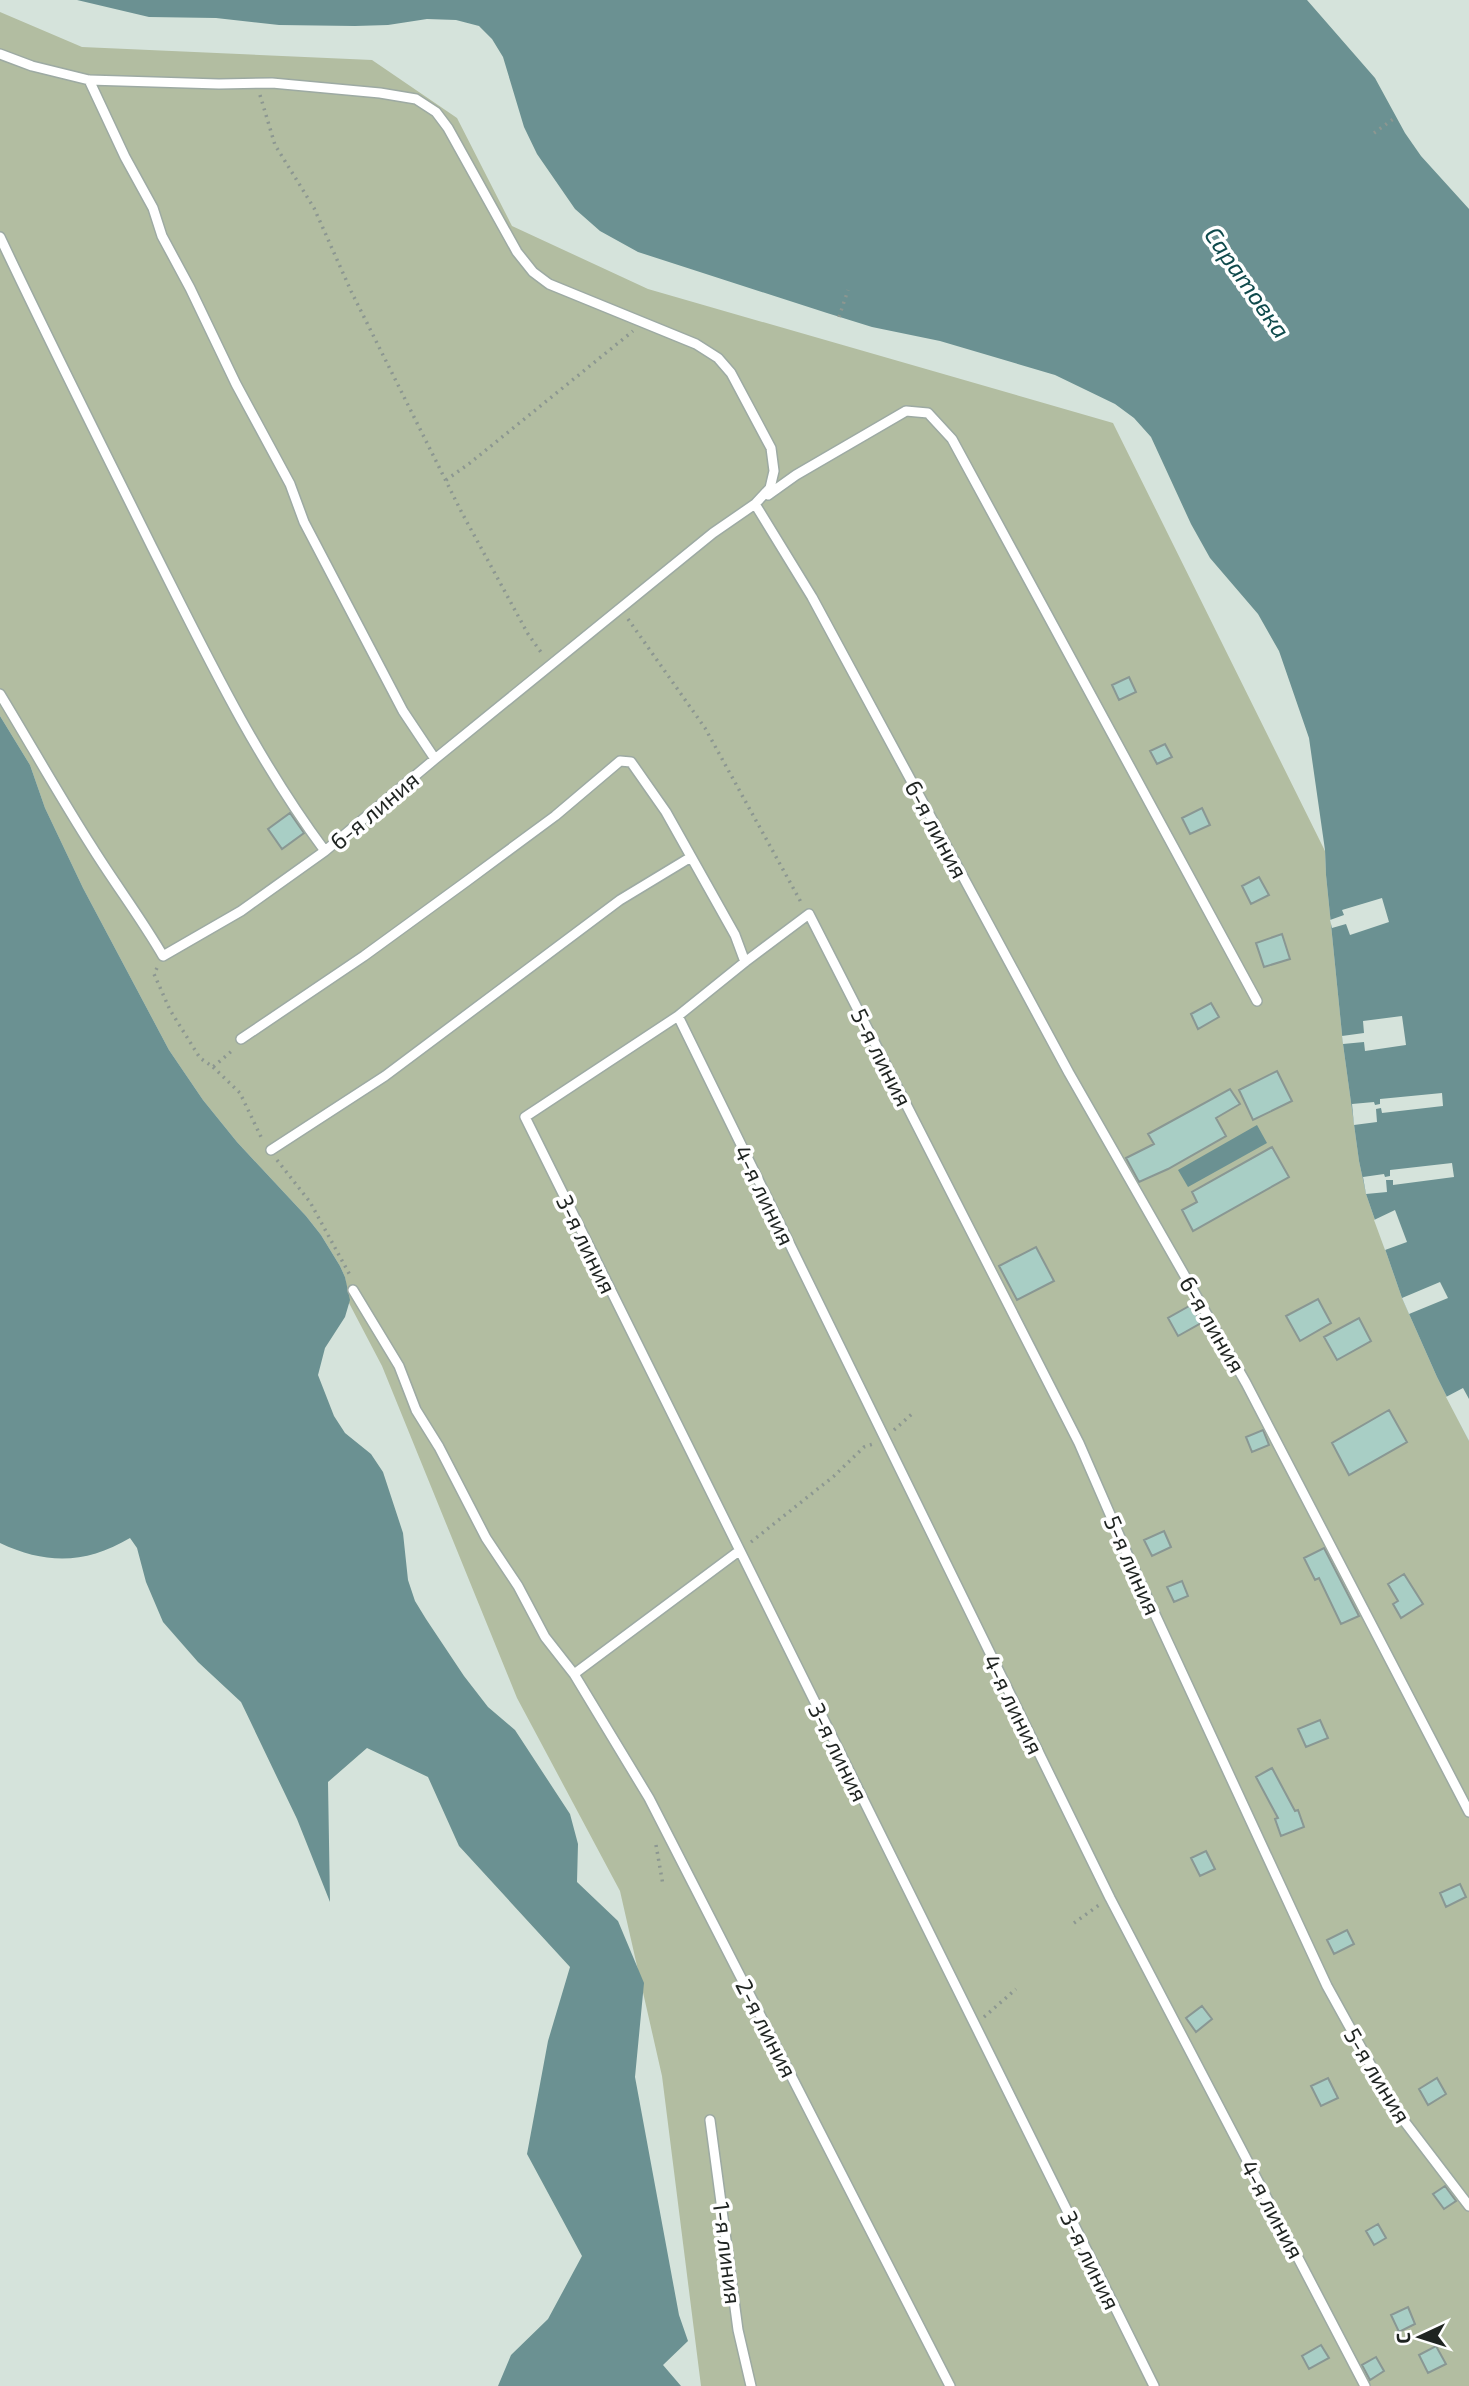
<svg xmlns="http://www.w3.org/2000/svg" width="1469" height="2386" font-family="'Exo 2',sans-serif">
	<rect width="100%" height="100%" fill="#d5e3db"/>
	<path fill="#b2bda1" d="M0,12L82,47L372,60L457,118L512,226L648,289L1113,423L1325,851L1326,875L1343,1044L1359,1161L1366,1194L1402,1298L1437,1377L1469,1441V2386H701L662,2076L620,1891L517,1698L382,1366L349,1303L345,1277L340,1266L321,1235L306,1216L237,1142L203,1100L169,1050L83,888L45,808L30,765L0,716Z"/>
	<path fill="#6b9192" d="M77,0H1307L1375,78L1405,133L1421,156L1469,209V1441L1437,1377L1402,1298L1366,1194L1359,1161L1343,1044L1326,875L1325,850L1309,738L1279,651L1258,614L1210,558L1191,524L1151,437L1134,418L1115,404L1055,375L940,341L872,327L827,313L638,252L600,231L575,209L537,154L524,127L503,57L492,39L479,26L456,20L427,19L388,25L355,26L279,25L216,18L149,17Z
		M0,716L30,765L45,808L83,888L169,1050L203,1100L237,1142L306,1216L321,1235L340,1266L345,1277L350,1300L345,1317L325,1348L318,1375L334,1416L345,1433L371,1454L383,1472L403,1533L408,1580L415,1601L426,1619L464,1676L488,1707L515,1730L570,1814L578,1844L577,1882L618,1921L644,1983L635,2077L679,2315L688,2341L663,2365L681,2386H498L511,2355L548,2319L582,2256L527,2154L548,2041L570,1967L459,1846L428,1777L367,1748L328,1782L330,1902L297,1819L241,1702L198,1662L163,1622L146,1582L137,1548L130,1538C86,1564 47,1565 0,1543Z
		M1257,1125L1267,1143L1188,1187L1178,1170Z"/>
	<path fill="#d5e3db" d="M1382,898L1389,922L1350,935L1346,924L1332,928L1330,920L1344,915L1342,910Z
		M1402,1016L1406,1045L1365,1051L1364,1042L1343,1044L1342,1036L1364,1033L1363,1021Z
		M1442,1093L1443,1106L1382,1113L1381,1108L1376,1109L1377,1122L1354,1125L1352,1104L1374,1102L1375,1105L1380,1104V1099Z
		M1452,1163L1454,1177L1393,1185V1180H1386L1387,1192L1366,1194L1363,1177L1384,1174L1385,1177L1390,1176V1170Z
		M1395,1210L1407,1242L1385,1250L1374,1220Z
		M1440,1282L1448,1298L1409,1314L1402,1298Z
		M1463,1388L1469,1399V1441L1446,1397Z"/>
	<path fill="#a8cec5" stroke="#899793" stroke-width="2" d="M1129,677L1136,692L1119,700L1112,685Z
		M1165,744L1172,757L1157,764L1150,751Z
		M1202,808L1210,825L1190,834L1182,818Z
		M290,813L304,833L282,849L268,829Z
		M1259,877L1269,895L1251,904L1242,886Z
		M1282,934L1290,959L1264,967L1256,943Z
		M1211,1003L1219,1017L1198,1029L1191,1014Z
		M1277,1071L1292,1101L1253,1120L1239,1090Z
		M1230,1089L1240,1104L1216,1118L1226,1136L1168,1169L1139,1182L1126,1158L1154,1144L1148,1134Z
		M1272,1147L1289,1177L1193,1231L1182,1210L1197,1202L1192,1192Z
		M1036,1247L1054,1281L1017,1300L999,1266Z
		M1318,1299L1331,1323L1300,1341L1286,1316Z
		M1191,1305L1201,1323L1178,1336L1168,1318Z
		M1359,1318L1371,1341L1337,1360L1324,1337Z
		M1389,1410L1407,1442L1349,1475L1332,1443Z
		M1263,1430L1269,1445L1252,1452L1246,1437Z
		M1164,1531L1171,1547L1152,1556L1144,1540Z
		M1324,1548L1359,1616L1341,1624L1319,1578L1315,1580L1304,1558Z
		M1404,1574L1423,1604L1401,1618L1393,1604L1398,1601L1388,1584Z
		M1182,1581L1188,1596L1174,1602L1167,1587Z
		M1320,1720L1328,1738L1306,1747L1298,1729Z
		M1272,1768L1295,1811L1298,1810L1304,1827L1281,1836L1275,1819L1278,1818L1256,1777Z
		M1206,1851L1215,1869L1200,1876L1191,1858Z
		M1460,1884L1466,1897L1446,1907L1440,1893Z
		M1347,1930L1354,1944L1334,1954L1327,1940Z
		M1202,2006L1212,2019L1196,2032L1186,2018Z
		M1328,2078L1338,2098L1321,2106L1311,2086Z
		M1437,2078L1446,2094L1428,2105L1419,2089Z
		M1445,2186L1456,2201L1444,2209L1433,2194Z
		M1378,2224L1386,2238L1374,2245L1366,2231Z
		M1408,2307L1415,2324L1399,2332L1391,2315Z
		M1321,2345L1329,2358L1309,2369L1302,2356Z
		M1436,2346L1446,2364L1428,2373L1419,2355Z
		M1376,2357L1384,2371L1370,2380L1362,2365Z"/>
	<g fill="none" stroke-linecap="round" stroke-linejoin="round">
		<g stroke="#9daaa3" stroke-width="12">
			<path id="lane" d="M0,54L32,66L89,80L219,84L272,83L380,93L416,99L436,112L448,128L517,252L533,272L549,284L696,344L718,358L731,373L771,448L774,471L770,488L755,504
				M89,80L125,157L153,208L162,236L190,288L236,384L290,484L304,522L403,711L435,759
				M0,237C49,341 101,444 152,547C205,652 255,757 325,851
				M768,495L796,475L906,411L928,413L952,439L1257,1001
				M0,694C31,745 60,797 92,847C115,884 141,918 163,956L241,911L325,851L435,759L713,533L755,504L812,597L1069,1073L1246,1383L1469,1812
				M678,1016L1110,1898L1365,2386
				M241,1039L364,956L467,881L555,816L620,761L631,762L666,812L735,935L745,962
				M271,1150L385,1076L620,900L691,857
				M353,1290L399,1366L416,1410L439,1447L486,1538L518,1586L545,1637L574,1674L649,1798L950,2386
				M574,1674L739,1551
				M710,2120L738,2330L751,2386
				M1154,2386L525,1117L678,1016L745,962L809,914L1079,1443L1129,1558L1327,1986L1395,2109L1469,2206"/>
		</g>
		<path stroke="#8c9791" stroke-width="3.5" stroke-dasharray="2 5" stroke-linecap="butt" d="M260,95L275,145L314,208L351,291L462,513L528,634L543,655
			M1374,133L1396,117
			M839,317L848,290
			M446,480L470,463L633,331
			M628,619L705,728L802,904
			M157,968L154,974L170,1010L200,1058L213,1067L234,1049
			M213,1067L240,1093L262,1139
			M277,1160L310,1202L351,1277
			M894,1430L913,1413
			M751,1542L834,1476L864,1447L873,1444
			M656,1845L663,1885
			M1074,1923L1099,1905
			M984,2017L1016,1989"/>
		<use href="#lane" stroke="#fff" stroke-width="9"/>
	</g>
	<g text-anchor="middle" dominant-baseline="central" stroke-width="7" stroke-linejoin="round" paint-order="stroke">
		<g font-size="23" fill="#1f2421" stroke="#fff">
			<text transform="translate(374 810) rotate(-40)">6-я линия</text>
			<text transform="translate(937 829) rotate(62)">6-я линия</text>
			<text transform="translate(882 1057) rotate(63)">5-я линия</text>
			<text transform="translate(765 1195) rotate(64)">4-я линия</text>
			<text transform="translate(587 1244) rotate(64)">3-я линия</text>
			<text transform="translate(1213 1324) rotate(60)">6-я линия</text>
			<text transform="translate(1133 1565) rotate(66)">5-я линия</text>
			<text transform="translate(1014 1704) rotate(64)">4-я линия</text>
			<text transform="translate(839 1752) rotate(64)">3-я линия</text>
			<text transform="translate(767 2028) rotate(63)">2-я линия</text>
			<text transform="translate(1378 2075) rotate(59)">5-я линия</text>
			<text transform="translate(1273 2209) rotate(62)">4-я линия</text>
			<text transform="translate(728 2253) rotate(83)">1-я линия</text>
			<text transform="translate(1091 2260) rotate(64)">3-я линия</text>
		</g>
		<g font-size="24" font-style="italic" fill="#0f4a4c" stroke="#fff">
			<text transform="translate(1248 282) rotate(55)">Саратовка</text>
		</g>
	</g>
	<g transform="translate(1420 2337) rotate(266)" stroke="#ffffff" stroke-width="5" paint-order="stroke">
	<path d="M0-5L12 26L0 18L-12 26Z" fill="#1f2421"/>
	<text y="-10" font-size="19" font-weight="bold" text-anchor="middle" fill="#1f2421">С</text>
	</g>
</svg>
